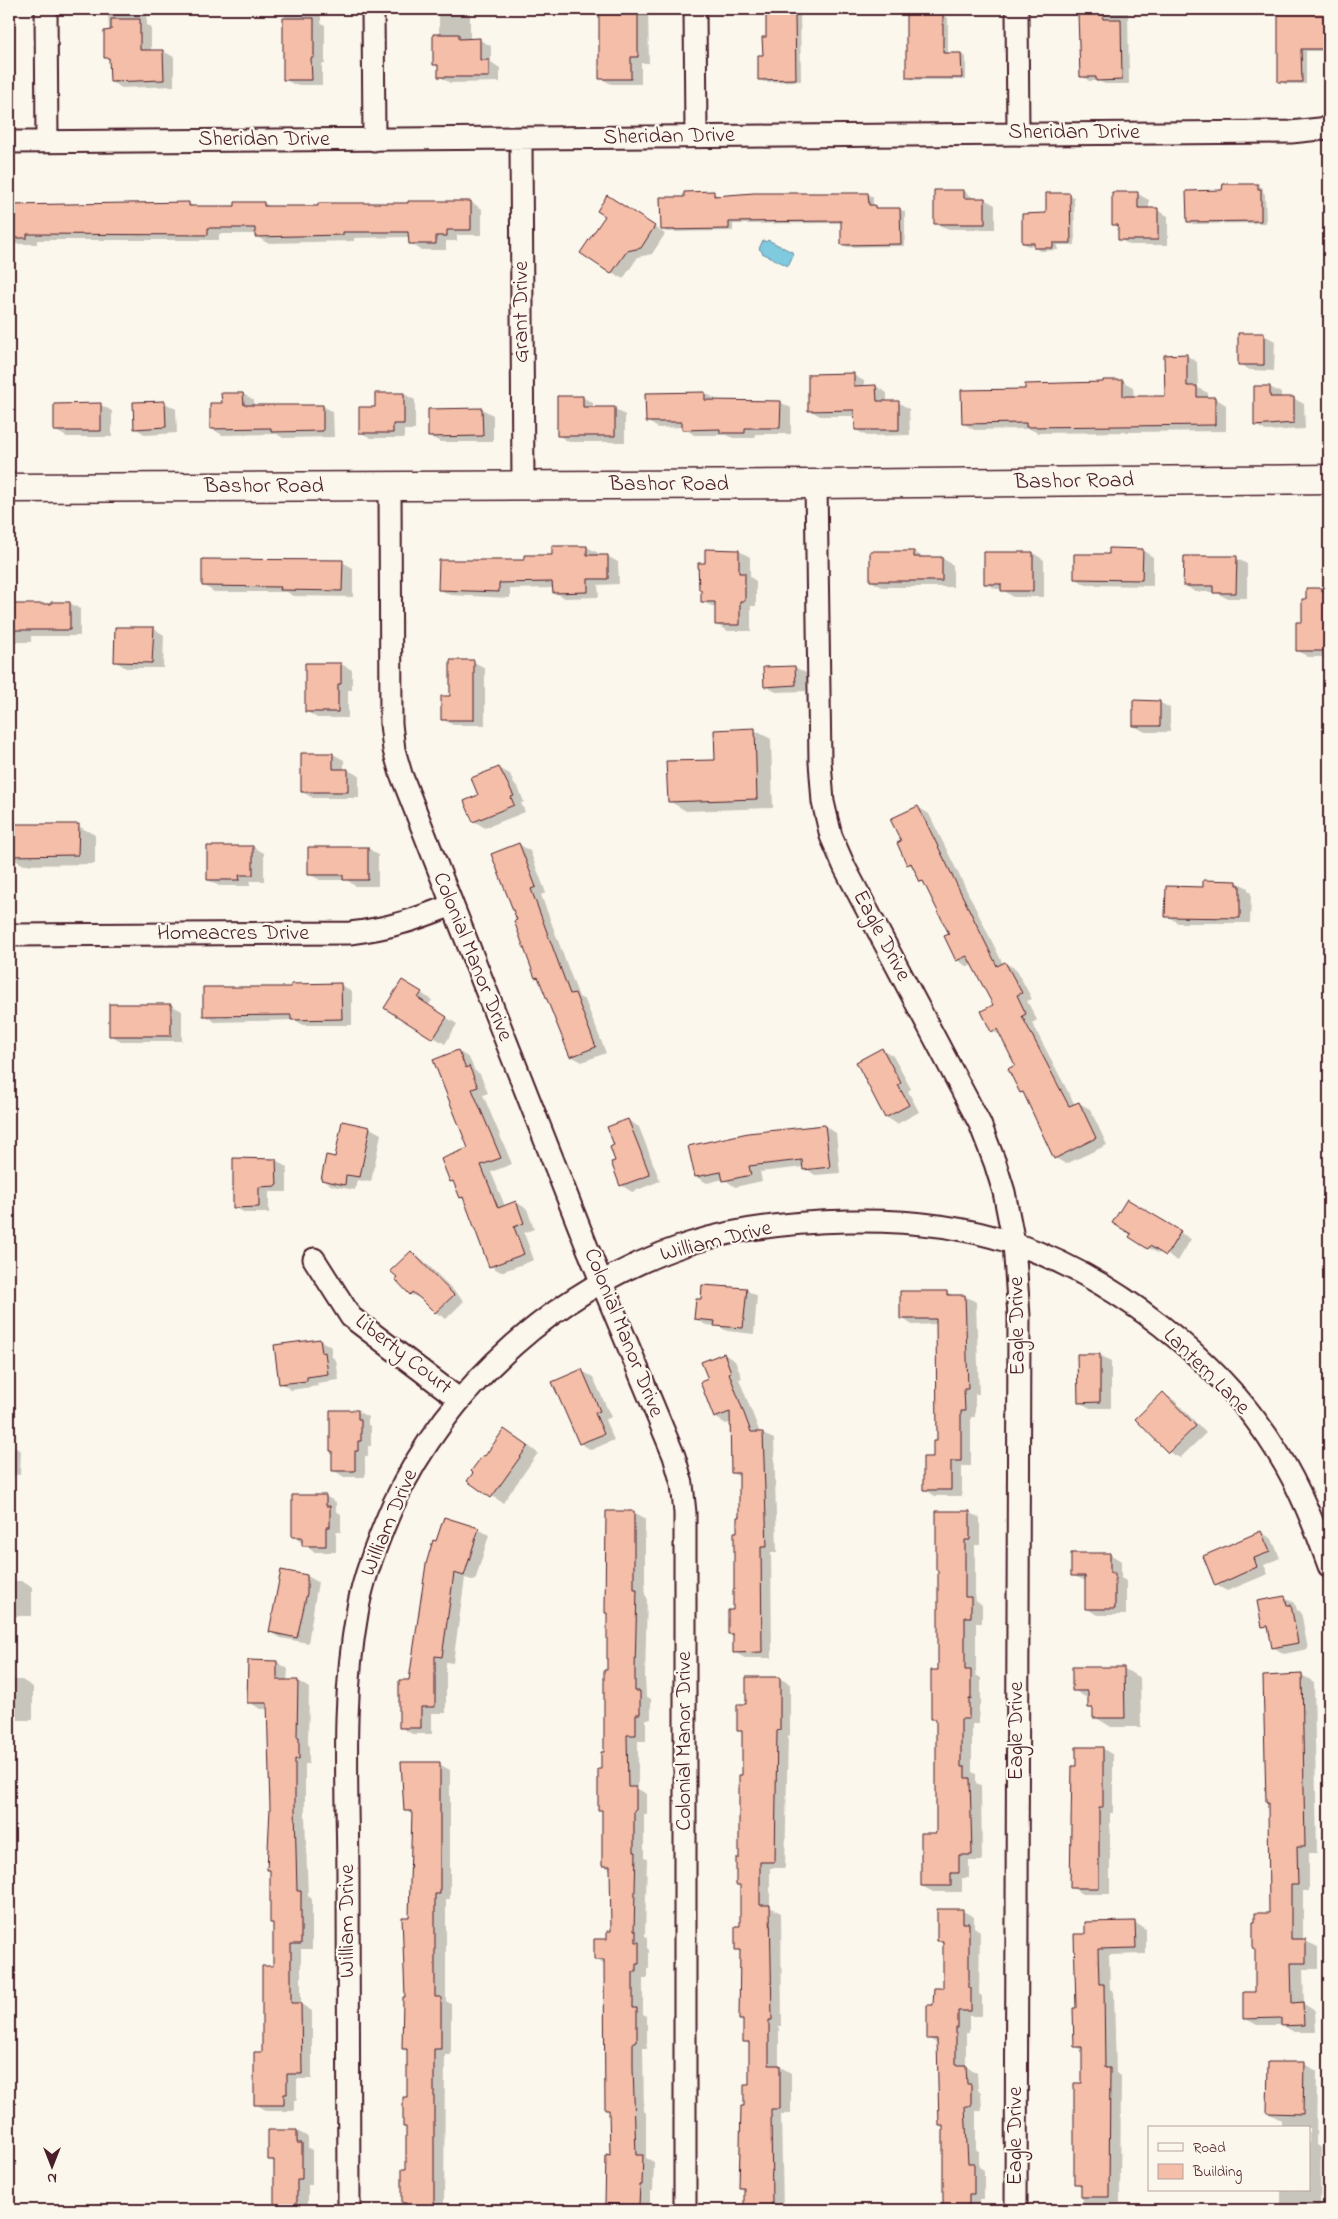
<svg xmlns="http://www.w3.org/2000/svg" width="1338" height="2219" font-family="'Indie Flower',sans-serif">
	<rect width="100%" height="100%" fill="#fbf7ec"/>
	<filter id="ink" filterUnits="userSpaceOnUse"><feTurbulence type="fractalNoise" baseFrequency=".02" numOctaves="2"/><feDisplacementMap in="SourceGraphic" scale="10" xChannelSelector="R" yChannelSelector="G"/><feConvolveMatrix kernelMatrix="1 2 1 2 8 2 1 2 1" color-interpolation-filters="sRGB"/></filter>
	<g filter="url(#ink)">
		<path fill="#80cae0" stroke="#6a8698" d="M763,240L766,242L768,240L794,253L788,266L762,253V251L759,249Z"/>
		<path fill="#0003" d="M108,9H146L147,25L151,27V51H163L174,57V86L122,88L111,82V60L105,57L109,32Z
			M285,9H321V23L325,25V64H322V85H295L284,79Z
			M439,9H470V40H480L491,46V62L500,68V82L450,83L439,76V67L434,64L439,35Z
			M607,9H648L649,63H641V84H611L600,78Z
			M772,9H800L801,81L764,82L759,79Z
			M1083,9H1128L1129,84H1105L1098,81H1089L1082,76Z
			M1309,9H1329V51H1306V84H1285L1280,81Z
			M907,15H943L948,18V54H961L966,57V80H913L908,77Z
			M1224,185H1258L1263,188V192L1265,194L1266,223L1193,224L1188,221L1223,191Z
			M964,191L975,199H984L995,205V229H946L935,223Z
			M714,193L719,197L868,194L873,197V206L880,209H900L905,212V246L848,247L843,244L842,223L733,224V231L667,232L662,229L685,198Z
			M1069,194L1074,197L1075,245H1058V250L1040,251L1035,248V245L1028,246L1023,243L1047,214Z
			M1138,194L1149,200V210H1157L1168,216V245H1130L1119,239V227L1114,224Z
			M608,196L665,234L652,254L638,257L623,279L582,253L606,216Z
			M471,202L482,209V235H457V241H446V250H421L410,243V237L354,238V241L267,243L256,236V234H219V240H37V244H9V206L188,203L195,207H237V203H264L272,208Z
			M1264,335L1275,341L1274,371L1250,370L1239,364Z
			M1186,355L1197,362L1198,388L1208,393V398H1215L1226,405V431L1038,433L1030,429L974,430L963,423L1026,390L1122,381L1133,387L1134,398H1166Z
			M853,375L864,381V387L876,386L887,393V402H898L909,409L910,435L867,436L856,430V416H820L810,410Z
			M1270,387L1281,393V398H1293L1304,404L1305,429L1266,431L1255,425Z
			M705,393L716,399V402H780L791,408V434H755V438H733L727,435H694L683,427L658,428L647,421Z
			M243,394L254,400V406H323L333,412L334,437L283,438L277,434L222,435L211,428L223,404Z
			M404,394L415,400V430H404V438H371L360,432Z
			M582,397L593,403V408H614L625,415V442H569L558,435Z
			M165,403L176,409L177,433L146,435L135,428Z
			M56,405H101L112,411V437H67L56,431Z
			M482,409L493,415V442H440L429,436V410Z
			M587,547L598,553V556H607L618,562L619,584L598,585L599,597L565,598L554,592V588L510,589V598L450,595L439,589L526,562Z
			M707,550L739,551L750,557V577L756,581V606H751V631H728L717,625V608L702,602V591L700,590L707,564Z
			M1142,550L1153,557V586L1086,585L1075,578L1110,555Z
			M871,552H914L925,558H942L953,565V587H882L871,581Z
			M985,553H1033L1044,560V597H1013L1002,589H996L985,583Z
			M1236,558L1247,564V598H1226L1215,592H1195L1185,585Z
			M342,562L353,568V597L293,596L287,592H214L203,585Z
			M1307,589H1329V657H1308L1297,650L1307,601Z
			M70,603L80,609V636H31V642H9V606H53Z
			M153,628L164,635L163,668H126L115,661Z
			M474,662L485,668V725H453L442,719L452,697Z
			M341,664L352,670V690H348V718H317L306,711Z
			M795,667L806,673V691L776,692L765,686Z
			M1159,702L1170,708V732H1145L1134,726Z
			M754,730L771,739L773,808L686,811L669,801Z
			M333,754L344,760V770H348L359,776V798H313L302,792Z
			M499,768L510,774L514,784L518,787L524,802L521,803L525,812L485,828L474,821L480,796Z
			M918,807L929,814L1003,964L1005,963L1016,969L1032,999L1027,1001L1037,1020L1032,1023L1075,1105L1079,1103L1090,1109L1107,1145L1066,1164L1055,1158L1025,1094L1021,1092L1017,1066L1002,1036L992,1031L994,1006L973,964L968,967L957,960L951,934L926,884L921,881L914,867L908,864L902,842Z
			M9,825L78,826L95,835V864L24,865L9,857Z
			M519,844L530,851L546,893L541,895L579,997L585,1000L606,1053L582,1062L571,1056L540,979L536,977L518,920Z
			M253,847L264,853V881H250V886H219L208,880Z
			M368,848L378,855V886H355L347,880H320L309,874Z
			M1237,882L1248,888V891L1251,893L1250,923H1178L1167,916L1204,888Z
			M341,985L352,991V1025H303L295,1020L215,1022L204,1015L292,988Z
			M413,988L432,1000L428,1006L457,1024L445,1044L386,1008Z
			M110,1005H171L182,1011V1041H121L110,1035Z
			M882,1049L893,1056L911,1089L908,1091L919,1112L897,1124L886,1117Z
			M458,1051L469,1058L475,1071L480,1074L488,1093L483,1095L512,1164L491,1172L505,1206L516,1202L527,1209L534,1229L524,1233L534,1260L501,1272L490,1266L466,1200L461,1198L456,1183L451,1181L470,1149Z
			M628,1120L639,1127L660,1181L632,1192L621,1185L616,1146Z
			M343,1123L370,1128L381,1134L371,1182L357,1180L355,1190L333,1186L322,1180L336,1159Z
			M825,1126L836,1133L840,1173L815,1175L804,1167L760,1172L762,1181L735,1187L724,1179L707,1183L696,1177Z
			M276,1160L287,1167V1192H269V1213H245L235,1207Z
			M1127,1201L1191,1239L1178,1261L1161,1251L1159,1254L1130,1237L1133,1233Z
			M411,1252L422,1259L464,1301L446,1319L435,1312L422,1299L410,1294Z
			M746,1290L757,1296L754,1334L727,1331L718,1326L706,1325L695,1319Z
			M947,1292L954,1296H965L976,1302L979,1394H975V1417H971V1466H962V1496H935L924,1489L939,1442L938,1324L912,1325L902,1318Z
			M320,1340L331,1347L332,1357L336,1360L339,1380L317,1383L318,1386L291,1390L280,1383Z
			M724,1354L735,1361L742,1378L739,1379L760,1433L774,1439L777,1552H771L772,1658H745L734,1652V1636L729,1633L734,1611L740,1518V1477L732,1473V1422L726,1424L715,1417L710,1380Z
			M1100,1355L1111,1361V1408H1090L1079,1402Z
			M582,1371L593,1377L611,1417L605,1420L614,1440L591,1450L580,1443Z
			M1164,1394L1174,1400L1206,1433L1180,1458L1169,1452L1137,1419Z
			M357,1411L368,1417V1425L371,1426V1446H368V1456H365V1477H344L333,1470Z
			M516,1437L538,1453L503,1503L469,1481L486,1458Z
			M9,1444L21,1451L20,1475L9,1474Z
			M325,1496L336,1502V1511L341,1514V1532H336V1552H314L293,1536Z
			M634,1512L645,1519V1595L647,1597L645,1677L646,1696L651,1699V1719H646V1741H638V1789L647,1794V1815H644V1858L647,1859L645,1937L647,1938V1948L649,1950V1969H647V1978H643V2014L647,2016V2048H643L644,2111L646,2113V2158L654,2162L653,2191H650V2210H606L607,2156H611L610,2111L607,2109L605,1965L595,1959L612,1932L611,1870L603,1865V1811L599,1809L602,1770L606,1753L608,1671V1614L606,1613Z
			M969,1512L980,1518V1545H975V1594L976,1601L982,1605V1623H976V1675L981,1678V1705H979V1724H972V1772L976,1774V1783L981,1785L982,1861H969V1878H962V1892H933L922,1886L937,1834V1721L932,1718L940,1671V1571L937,1570Z
			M478,1529L489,1535L475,1581L465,1578L453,1663L446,1662V1713H432V1734H412L401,1727L437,1543Z
			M1261,1532L1272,1539L1280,1558L1264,1565L1268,1574L1227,1591L1216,1585Z
			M1110,1554L1121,1561V1578L1126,1581V1615H1097L1086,1608V1581L1072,1575Z
			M307,1576L318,1582L308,1643L281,1638L270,1632Z
			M9,1581H21L32,1587V1616H9Z
			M1285,1597L1295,1603L1297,1610L1301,1612L1308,1649L1284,1654L1273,1647L1270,1630L1263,1626Z
			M277,1662L288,1669L287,1681H298L309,1688L308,1744L309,1745V1764H305V1815L308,1896L312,1899V1949H301V2004L312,2011V2079H297V2100H294V2111H267L256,2104L275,1967V1925L271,1922V1871L268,1869L271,1808L269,1709H260L249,1702Z
			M1123,1668L1140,1678L1141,1727H1111L1095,1717V1711L1090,1708V1700L1074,1690Z
			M1302,1675L1314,1682L1317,1853H1309V1891H1303V1940L1318,1947V1969H1303L1304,2004L1315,2011L1316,2032H1294L1282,2025H1257L1244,2018L1257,1993L1270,1914Z
			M779,1678L790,1684V1736H788L785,1868H770V1907L781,1913L782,2026H779V2066L791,2073V2114H781L783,2210H752L745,2207V2190L741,2188L745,2107L751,2086V2045L744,2041V2022L740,2020L741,1952L736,1949L741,1928V1886L738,1884L743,1777V1733L739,1730L748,1706Z
			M9,1680H22L33,1687V1720H9Z
			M1102,1748L1113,1755V1813H1110V1894H1082L1071,1887L1077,1768Z
			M439,1764L450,1770V1899H446V2001L451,2004V2055H445L444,2210H406V2204L403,2202L408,2171V2128L404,2126L408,2098V2051L403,2049L406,1953L410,1918V1866H413V1815L405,1810Z
			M963,1911L974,1917V1927L980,1931L979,1994L982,1996V2016H969V2033H966V2066L977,2073L978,2090L981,2092L982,2111H976V2150L979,2151V2167L984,2170V2199H980V2210H944V2128L940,2126L938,2044L928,2038L935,2006L944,1989L945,1944L938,1940Z
			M1135,1923L1146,1929V1954L1109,1955L1110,1989L1114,1992L1116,2073L1121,2076L1120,2203H1112V2210H1082V2187L1076,2183L1083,2084V2051L1075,2046L1087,1936Z
			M1304,2064L1317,2071L1316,2145L1321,2148L1320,2210H1281V2190H1309V2128H1281V2120L1268,2113Z
			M297,2131L308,2137V2148L312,2150V2185H308V2210H273V2204H276V2163L269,2159Z"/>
		<path fill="#f4bea8" stroke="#4a1f2b" d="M1308,9H1329V49H1301L1302,82H1278V11H1308Z
			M1102,12L1103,19H1121L1122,80L1096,81V77H1080L1078,13Z
			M599,14H638V57H631V79H599Z
			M906,14H943V53H961L962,78H906Z
			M766,15H795L796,79L758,80V55H763L762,37H766Z
			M283,18H314V58H311L312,80H283Z
			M111,19H140V50H163L164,80L110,82L109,58H104V31L111,30Z
			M433,34H459V39L480,38V60H489V77H438V65H433Z
			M1223,184H1258V189H1261V221L1187,222L1186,191L1222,190Z
			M934,190H964V198H985V224H934Z
			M714,191V196L754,193H868L869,205H875V208H900L901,244L841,245V221L729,222V229L661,230L660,197H684V192Z
			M1112,192H1138V208H1158V240H1118V225H1112Z
			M1046,193H1070L1071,243H1053V248H1034V243H1022V214L1046,213Z
			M607,195L655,226L641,248L627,251L611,274L580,253L605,216L597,211Z
			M408,201H471V230H447V236H436V244H409L408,232H343V235L255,237V228H208V235L27,234V238H9V205L189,202V206H235V202H264V206H318V203H408Z
			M1238,333H1264V365H1238Z
			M1187,354V386H1197V397H1215V425L1026,427V423L962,424L961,390L1025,389V384L1103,382V380H1123V396H1165L1164,355Z
			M854,373V386L876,385L877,401H899V430H855L854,410L808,411V374Z
			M1254,386H1270V397H1294V423L1254,426Z
			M705,392V400L781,401L780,428H745V433H720V429L682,430V422H646L645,393Z
			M221,393H243L244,405H323V431L271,432V428L210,429V403H222Z
			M375,393H404V424H393V433H359V407H375Z
			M557,396H583V407H615V436H557Z
			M165,401L166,427L134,429L133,402Z
			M101,403V431H54V404Z
			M482,408L483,436L428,437V409Z
			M552,546H587V555H608V579H588V592L553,593L552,582L499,583V592L438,590L439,560H524V555H552Z
			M1109,548L1143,549L1142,580L1074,579V554H1109Z
			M705,549L739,550V573H745V601H740V625H715V602H701V590H699L698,563H705Z
			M870,551H914V557H942V581H870Z
			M984,552H1033V591H1001V584H984Z
			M1184,556H1237L1236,593H1213V586H1183Z
			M202,559L343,560L342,591L280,590L281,587L202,586Z
			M1306,588H1322V591H1329L1328,651H1296V622H1302V599H1306Z
			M51,602H70V630H9V604H51Z
			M115,627H154L152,663L114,662Z
			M450,660H474V720H441V696H450Z
			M305,663H341V684H338V712H305Z
			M795,666L796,685L764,687L763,667Z
			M1133,700L1160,701V726H1133Z
			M755,728L757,799L668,802L666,761L715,760L714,730Z
			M301,753H333V769H348V792H301Z
			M499,767L514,796L511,797L514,805L473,822L464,801L478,795L471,778Z
			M918,806L997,966L1005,962L1022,993L1017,995L1026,1014L1022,1016L1069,1106L1079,1102L1096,1138L1054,1159L1023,1092L1020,1093L1008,1069L1015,1065L997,1029L991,1032L981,1011L993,1005L967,956L956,961L944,936L949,934L923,881L920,882L911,863L907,865L897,843L901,841L890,819Z
			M9,824H79L78,855L9,856Z
			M519,843L536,887L531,889L570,994L575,993L596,1047L570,1057L538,977L535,978L514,921L517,920L491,854Z
			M207,846H253V875H239L240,880H207Z
			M308,847H368V880H343V875H308Z
			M1203,880L1237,881V885H1240V918L1165,917L1166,886L1203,887Z
			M402,980L422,992L418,998L447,1017L433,1039L384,1008Z
			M341,983L342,1019L291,1020V1015L203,1016V987H291V984Z
			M109,1004H171V1036H109Z
			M882,1048L901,1083L898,1085L909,1105L885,1118L856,1062Z
			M458,1050L466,1068L469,1066L478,1087L472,1089L501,1158L481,1165L498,1208L516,1201L524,1223L514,1227L524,1254L489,1267L463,1197L460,1198L453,1181L450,1182L441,1159L468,1148L433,1060Z
			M628,1119L650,1175L620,1186L611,1162L615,1161L610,1147L614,1145L607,1127Z
			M342,1121L370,1127L360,1177L346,1175L345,1185L321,1180L326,1155L335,1157Z
			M825,1125L830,1167L803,1170L802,1160L749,1166L751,1175L723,1181L721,1172L695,1177L688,1146L748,1133Z
			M233,1158L276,1159L277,1186L259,1187V1207L233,1208Z
			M1127,1199L1181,1231L1166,1256L1150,1246L1148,1249L1129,1237L1131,1234L1112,1223Z
			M411,1251L454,1295L435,1313L421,1299L412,1292L410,1295L395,1279L397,1277L390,1271Z
			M702,1285L747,1288L743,1328L714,1326L715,1321L694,1319L696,1299H701Z
			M900,1291H947V1295H965L968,1389H964L965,1411H961V1461H951V1490H923V1457H933V1441H937L936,1319H900Z
			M320,1339L322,1353L325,1352L328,1374L307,1377V1381L279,1384L274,1345Z
			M724,1353L731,1372L729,1373L751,1432H763L767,1547H761L762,1652L733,1653V1634H728V1610H733V1590H734V1532H737V1517H739V1473H731L730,1412L714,1418L700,1382L708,1379L701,1362Z
			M1077,1354H1100V1402L1078,1403Z
			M582,1369L600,1411L595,1413L604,1434L579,1444L552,1382Z
			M1163,1392L1196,1426L1168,1453L1135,1419Z
			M330,1410H358V1419H361V1441H358V1451H355V1471H332V1451H330Z
			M504,1429L528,1446L491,1498L467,1481L473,1473L471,1471L483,1455L485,1456Z
			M292,1495H326V1506H330V1527H326V1546H302V1537H292Z
			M606,1511H634V1589H637L635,1670V1691H640V1714H636V1735H627L628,1787H636V1810H634V1852H636L634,1931H636V1942H639V1964H636V1972H633V2008H637V2042H633V2068L636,2155H643L642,2185H640L639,2205L605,2204L606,2154L610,2155L609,2110H605L604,1960H594V1939H607V1931H611L610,1866H602V1810H598V1769H601V1752H604V1670H607V1613H605Z
			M936,1511H970V1540H965V1597H971V1617H965V1670H971V1699H969V1719H961V1767H965V1778H970L972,1855H959V1873H951V1886H921V1833H936V1719H931V1670H938V1570H936Z
			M444,1517L479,1528L464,1576L454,1573L442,1657L435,1656V1707H421V1728H399V1680H409L426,1564L433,1540L436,1541Z
			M1261,1531L1270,1552L1254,1558L1257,1567L1215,1586L1203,1556Z
			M1071,1553H1110V1573H1115V1609H1085V1576H1071Z
			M281,1570L307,1575V1593L297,1638L269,1632Z
			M1285,1596L1287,1605H1291L1298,1643L1272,1648L1268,1626L1262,1627L1257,1601Z
			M248,1660L277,1661V1680H298L297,1737H299V1759H295V1808L297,1891H301V1944H291V2003H301L302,2074H287V2094H284V2105H254V2052H262V1966H273V1923H270V1870H267L270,1808L267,1703H247Z
			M1072,1667H1124L1125,1718H1093V1708H1088V1691H1072Z
			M1302,1674L1305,1847H1297L1298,1885H1291V1939H1306V1963H1291L1292,2003L1303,2002L1304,2025L1281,2026V2018L1243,2019V1992H1255V1949H1253V1922H1255V1913H1269L1268,1802H1266L1263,1676Z
			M746,1677H780V1730L777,1731L775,1862H760V1905H770L772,2020H769V2065H780V2109H771L772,2207H744V2188H739L741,2106H744V2085H749V2042H743V2020H739L740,1950H735V1926H740V1885H736V1858H739V1775H742V1731H737V1704H746Z
			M1076,1747H1103V1808H1099V1888H1070L1072,1766H1076Z
			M401,1762H440V1894H435V1997H441V2049H434V2210H406V2203H402V2169H406V2127H403V2097H407V2049H402L403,1997H405L402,1917H409L412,1811H404Z
			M937,1909H963V1923H969V1988H971V2011H958V2028H956V2065H966L967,2084H971V2106H965L968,2163H974V2194H969V2206H943V2126H939L937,2039H927V2005H933L934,1988H943V1941H937Z
			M1135,1921L1136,1948L1098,1949L1099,1984H1104L1105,2068H1110L1109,2197H1081V2184H1074V2083H1082V2047H1074L1073,2008H1076L1074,1934H1085V1922Z
			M1268,2062H1304L1303,2114L1267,2113Z
			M268,2130H297V2143H302V2179H297V2210H274V2160H268Z"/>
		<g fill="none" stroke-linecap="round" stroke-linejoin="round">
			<g stroke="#4a1f2b" stroke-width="25">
				<path id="street" d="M46,9L47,141
					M373,9L374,140
					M695,9L696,136
					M1017,9L1018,133
					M521,138L523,486
					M9,142L1291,132L1329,128
					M816,484L820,762L823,802L831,836L845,868L980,1124L995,1163L1004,1192L1014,1243L1019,1316L1016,2210
					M390,487L391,724L394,750L401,774L587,1247L674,1456L682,1484L685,1513V2210
					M9,935L350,933C391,928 414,920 452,905
					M314,1259L351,1317L460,1400
					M349,2210C349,2101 348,1992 348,1883C348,1794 341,1703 357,1614C362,1579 379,1537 393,1505C450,1383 561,1286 688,1244C740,1227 795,1222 849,1221C904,1220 959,1225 1010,1242C1112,1276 1222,1361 1278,1453C1300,1488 1315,1527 1329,1566"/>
			</g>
			<g stroke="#4a1f2b" stroke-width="31">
				<path id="secondary" d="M9,488L816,484L1329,479"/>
			</g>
			<use href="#street" stroke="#fbf7ec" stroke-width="21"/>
			<use href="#secondary" stroke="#fbf7ec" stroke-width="28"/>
		</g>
	</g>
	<g text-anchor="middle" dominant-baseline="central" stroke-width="4.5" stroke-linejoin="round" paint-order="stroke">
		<g font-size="22" fill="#4a1f2b" stroke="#fbf7ec">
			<text x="1074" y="133">Sheridan Drive</text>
			<text transform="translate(669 137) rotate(-1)">Sheridan Drive</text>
			<text x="264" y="140">Sheridan Drive</text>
			<text transform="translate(522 312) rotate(-90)">Grant Drive</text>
			<text transform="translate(1074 482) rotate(-1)">Bashor Road</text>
			<text x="669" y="485">Bashor Road</text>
			<text x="264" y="487">Bashor Road</text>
			<text x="233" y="934">Homeacres Drive</text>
			<text transform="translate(881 936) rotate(62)">Eagle Drive</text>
			<text transform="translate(472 957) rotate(68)">Colonial Manor Drive</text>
			<text transform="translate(716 1242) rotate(-14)">William Drive</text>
			<text transform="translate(1018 1326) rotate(-91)">Eagle Drive</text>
			<text transform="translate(623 1333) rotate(68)">Colonial Manor Drive</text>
			<text transform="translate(403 1355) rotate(38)">Liberty Court</text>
			<text transform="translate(1206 1372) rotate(45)">Lantern Lane</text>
			<text transform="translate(390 1523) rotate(-67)">William Drive</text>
			<text transform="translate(1017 1731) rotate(-90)">Eagle Drive</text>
			<text transform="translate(685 1741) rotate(-90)">Colonial Manor Drive</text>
			<text transform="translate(348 1921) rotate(-90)">William Drive</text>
			<text transform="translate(1016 2136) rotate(-90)">Eagle Drive</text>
		</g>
	</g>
	<rect width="1338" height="2219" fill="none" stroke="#fbf7ec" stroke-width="30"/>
	<rect x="15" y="15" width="1308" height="2189" fill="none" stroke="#4a1f2b" stroke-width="2" filter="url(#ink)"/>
	<rect x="1148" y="2126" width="162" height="65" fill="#fbf7ec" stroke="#b4a19f"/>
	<rect x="1158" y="2143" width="25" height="8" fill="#fbf7ec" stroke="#b4a19f"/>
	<text x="1193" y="2152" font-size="15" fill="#4a1f2b">Road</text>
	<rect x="1158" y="2164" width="25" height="15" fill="#f4bea8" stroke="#b4a19f"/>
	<text x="1193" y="2176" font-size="15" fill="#4a1f2b">Building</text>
	<g transform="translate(52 2166) rotate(180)" stroke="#fbf7ec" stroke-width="4" paint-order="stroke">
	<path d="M0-4L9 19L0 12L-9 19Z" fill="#4a1f2b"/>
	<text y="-8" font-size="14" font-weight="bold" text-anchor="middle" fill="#4a1f2b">N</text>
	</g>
</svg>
